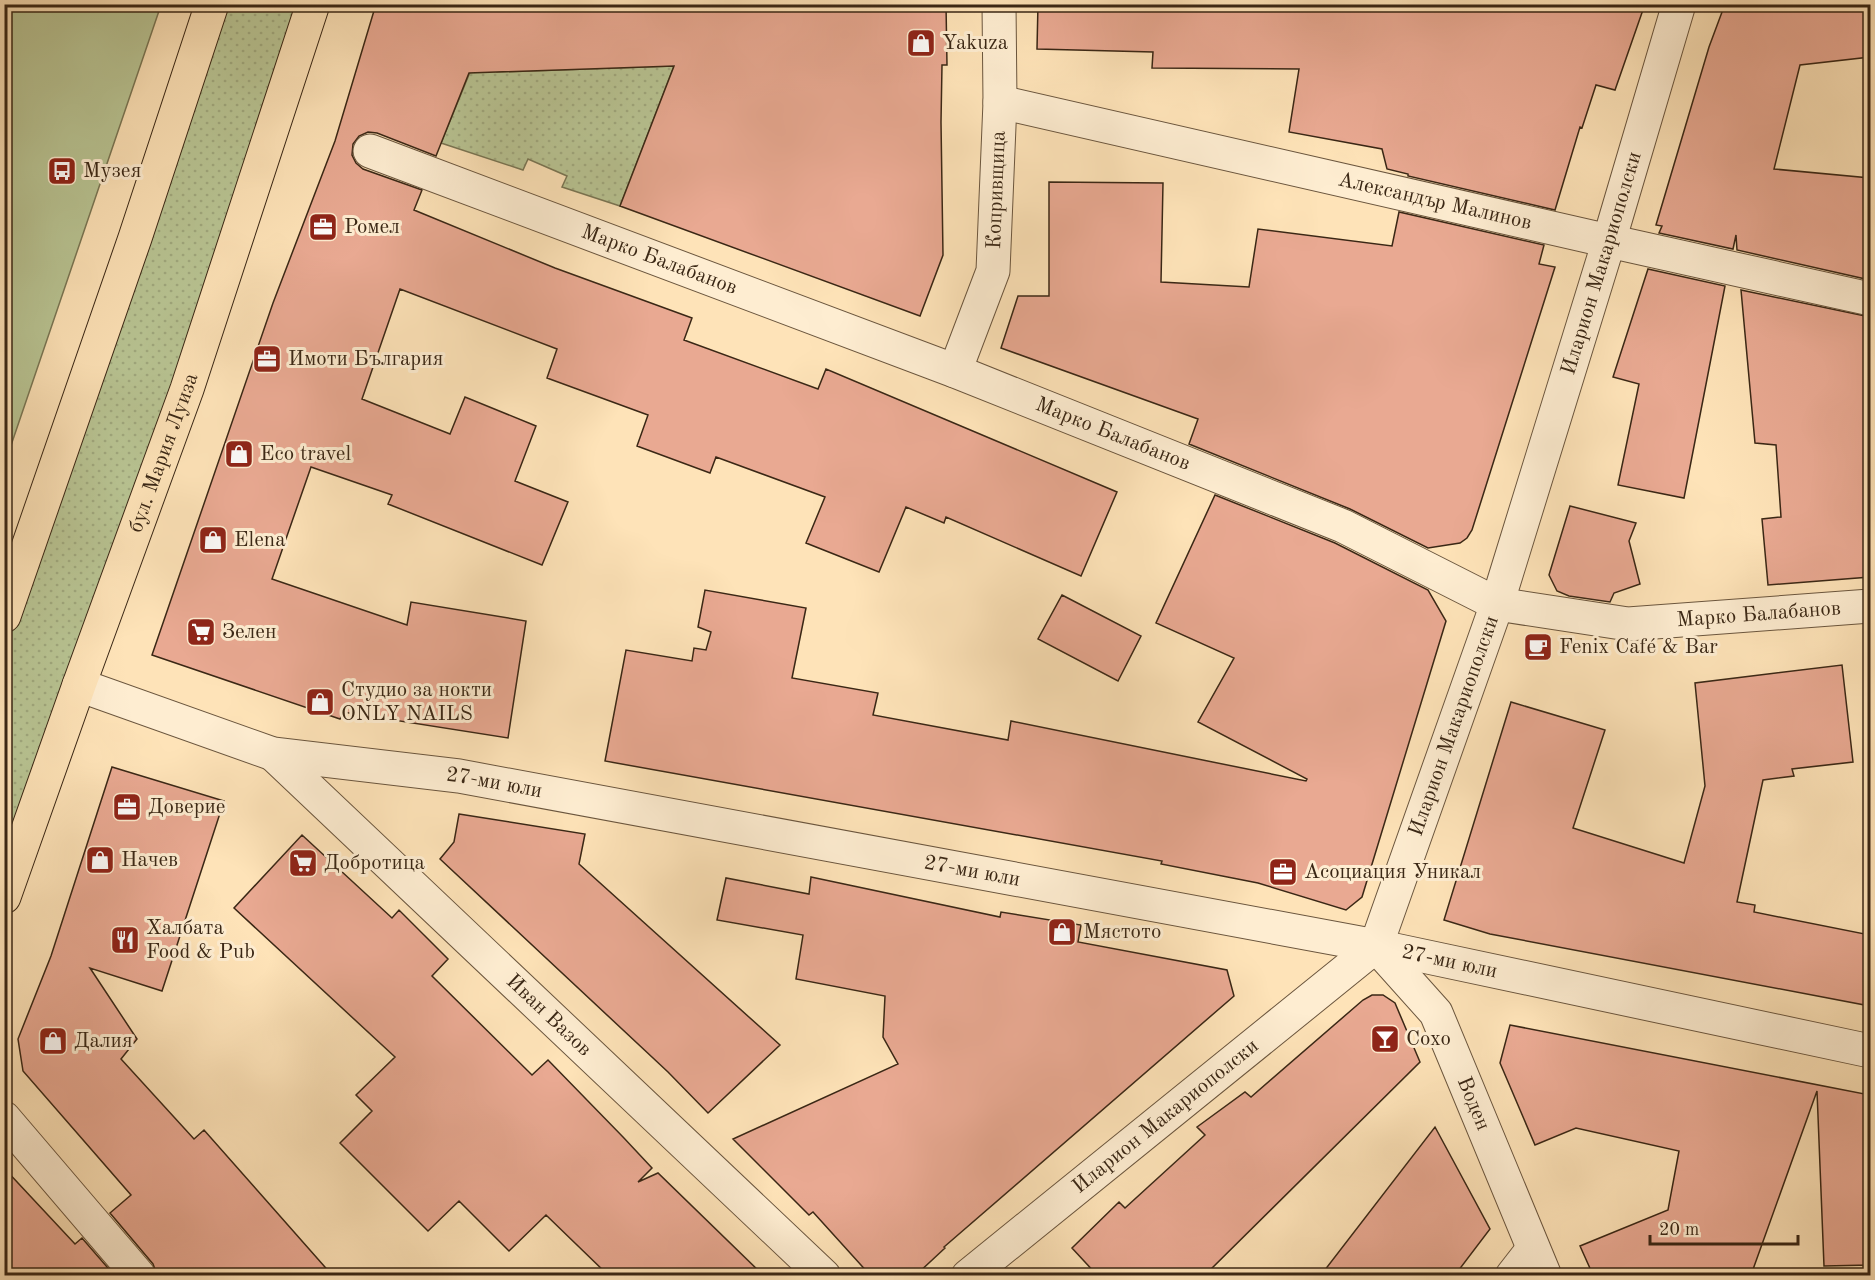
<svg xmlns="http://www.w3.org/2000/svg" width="1875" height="1280" font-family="'Old Standard TT',serif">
	<defs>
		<pattern id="grass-dots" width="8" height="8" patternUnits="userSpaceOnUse" patternTransform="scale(1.5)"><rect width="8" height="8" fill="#b9c594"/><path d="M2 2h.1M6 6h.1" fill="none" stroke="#a0a97f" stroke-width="1.8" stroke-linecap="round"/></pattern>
	</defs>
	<rect width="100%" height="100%" fill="#fee3b8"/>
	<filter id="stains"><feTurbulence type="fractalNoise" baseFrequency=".00333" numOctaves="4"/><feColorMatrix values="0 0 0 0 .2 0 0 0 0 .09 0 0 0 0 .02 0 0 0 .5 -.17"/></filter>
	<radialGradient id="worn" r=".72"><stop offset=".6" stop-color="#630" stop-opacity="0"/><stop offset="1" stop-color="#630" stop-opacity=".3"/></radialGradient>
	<path fill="url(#grass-dots)" stroke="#7a7654" stroke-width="1.5" d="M211,5H309L5,886V609Z
		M475,60L497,72L674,66L620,206L562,187L567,176L528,159L523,170L441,143Z"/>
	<path fill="#b9c594" stroke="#7a7654" stroke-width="1.5" d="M5,4L161,5L5,463L4,5Z"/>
	<path fill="#e9a992" stroke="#3a2715" stroke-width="1.5" d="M376,4H946L947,65H942L941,122L943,255L920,316L620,206L674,66L469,73L436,156L377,133L368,132L359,136L353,144L352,155L356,163L363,169L422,190L414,210L555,268L692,318L684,340L818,389L826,369L1117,492L1081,576L946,517L944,523L906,507L879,572L806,543L825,497L716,457L710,473L637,446L648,415L547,378L557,349L400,289L362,399L450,434L465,397L536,426L515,481L568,502L542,565L388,504L392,495L311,467L272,579L407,625L411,602L526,621L508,738L343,712L340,719L152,655L273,303L335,141Z
		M1038,4H1645L1615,90L1596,85L1582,128L1580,127L1555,210L1408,176V174L1387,169L1382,149L1289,132L1299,69L1152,68L1153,52L1037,49Z
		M1725,4H1870V57L1800,65L1774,169L1870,178V280L1737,250L1736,235L1733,249L1659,233L1662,226L1656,225L1709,47Z
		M1049,182L1163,183L1161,282L1249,287L1258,229L1392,246L1399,212L1544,245L1539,264L1555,267L1472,530L1467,538L1460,543L1428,548L1350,509L1189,444L1198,419L1001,348L1018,296H1049Z
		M1648,269L1725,286L1684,498L1618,485L1639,384L1613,377Z
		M1741,290L1870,317V577L1768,585L1762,519L1781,517L1776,445L1755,443Z
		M1215,495L1335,543L1428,590L1446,621L1362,897L1346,910L1258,883L1161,864L1162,861L605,761L626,650L692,661L694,648L706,650L711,632L698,627L705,590L806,608L792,678L878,693L873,715L1008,740L1011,721L1306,781L1307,779L1198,722L1234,658L1156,623Z
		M1570,506L1636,523L1629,541L1640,584L1614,593L1610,602L1569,596L1557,591L1549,575Z
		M1062,595L1141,636L1118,681L1038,639Z
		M1842,665L1853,762L1792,769L1794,776L1763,780L1737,902L1755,905L1754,912L1870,935V1006L1490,934L1444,920L1511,702L1605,730L1573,828L1684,863L1705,786L1695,683Z
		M112,767L224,801L162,991L90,968L137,1039L121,1059L194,1139L204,1130L332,1275H157L153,1264L110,1213L131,1195L23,1071L18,1039L51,956Z
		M459,814L585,834L579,864L780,1045L708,1113L668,1072L440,859L454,842Z
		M302,835L392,918L399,910L448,959L432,976L532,1075L548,1060L623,1137L652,1168L638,1182L658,1173L763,1275H608L546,1215L509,1251L459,1201L428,1231L340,1143L372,1111L356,1095L395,1057L234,908Z
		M811,877L1000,917L1001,912L1081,925L1078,942L1227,970L1234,996L944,1247L945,1248L916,1275H870L813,1212L809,1215L733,1139L898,1064L883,1037L885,996L796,979L803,935L717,920L726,878L809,894Z
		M1372,995H1383L1395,1003L1420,1062L1205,1275H1097L1072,1248L1119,1202L1125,1208L1205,1135L1197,1127L1245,1092L1251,1097L1363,1000Z
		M1510,1025L1870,1095V1265L1824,1266L1817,1091L1751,1275H1593L1580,1246L1668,1210L1679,1151L1576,1128L1535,1145L1500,1063Z
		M1435,1127L1490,1229L1455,1275H1321Z
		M4,1168L75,1244L82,1238L114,1275H4Z"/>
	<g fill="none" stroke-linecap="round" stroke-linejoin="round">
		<g stroke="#6b563e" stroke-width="35">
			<g id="street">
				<path id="s1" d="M1000,102L1609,241L1870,299"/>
				<path id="s2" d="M370,151L955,371L1343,526L1497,604L1628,624L1870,606"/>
				<path id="s3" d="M955,371L993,271L1000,102L999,4"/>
				<path id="s4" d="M79,685L273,754L459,776L1376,946L1870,1051"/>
				<path id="s5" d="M273,754L824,1276"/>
				<path id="s6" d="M1376,946L1436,1013L1545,1276"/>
				<path d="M4,1118L139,1276"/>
				<path id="s7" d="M968,1276L1376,946L1497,604L1609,241L1679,4"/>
				<path d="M1512,1276L1533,1249"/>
			</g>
		</g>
		<g stroke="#3a2715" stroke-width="35">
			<g id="primary">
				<path d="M4,616L135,238L212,4"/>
				<path id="s8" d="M4,897L79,685L187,389L313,4"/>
			</g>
		</g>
		<use href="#street" stroke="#feedd1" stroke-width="33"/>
		<use href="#primary" stroke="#fee3b8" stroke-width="33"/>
	</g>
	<defs>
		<g id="shop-square" transform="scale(1.5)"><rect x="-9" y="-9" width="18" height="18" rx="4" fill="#8f2418" stroke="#feedd1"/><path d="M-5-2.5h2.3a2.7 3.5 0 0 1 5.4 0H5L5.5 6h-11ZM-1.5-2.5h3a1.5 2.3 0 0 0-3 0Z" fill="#fff"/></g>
		<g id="bus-square" transform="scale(1.5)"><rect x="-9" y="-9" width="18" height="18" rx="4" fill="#8f2418" stroke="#feedd1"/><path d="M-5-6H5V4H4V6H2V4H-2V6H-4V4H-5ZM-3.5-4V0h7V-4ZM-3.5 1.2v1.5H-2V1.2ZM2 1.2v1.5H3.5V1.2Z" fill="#fff"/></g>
		<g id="office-square" transform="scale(1.5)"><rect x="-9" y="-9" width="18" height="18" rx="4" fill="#8f2418" stroke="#feedd1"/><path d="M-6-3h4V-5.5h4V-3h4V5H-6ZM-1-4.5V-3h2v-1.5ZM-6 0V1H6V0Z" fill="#fff"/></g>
		<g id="supermarket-square" transform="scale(1.5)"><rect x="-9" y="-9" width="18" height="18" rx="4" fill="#8f2418" stroke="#feedd1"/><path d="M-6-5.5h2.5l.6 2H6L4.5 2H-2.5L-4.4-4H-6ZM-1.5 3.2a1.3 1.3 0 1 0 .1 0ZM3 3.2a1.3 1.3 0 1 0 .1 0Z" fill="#fff"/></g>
		<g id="cafe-square" transform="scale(1.5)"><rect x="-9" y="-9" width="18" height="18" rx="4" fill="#8f2418" stroke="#feedd1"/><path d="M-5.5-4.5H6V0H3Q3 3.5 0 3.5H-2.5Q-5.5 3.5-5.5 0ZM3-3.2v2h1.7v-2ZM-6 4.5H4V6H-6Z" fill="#fff"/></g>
		<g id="restaurant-square" transform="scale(1.5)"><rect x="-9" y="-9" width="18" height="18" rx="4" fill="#8f2418" stroke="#feedd1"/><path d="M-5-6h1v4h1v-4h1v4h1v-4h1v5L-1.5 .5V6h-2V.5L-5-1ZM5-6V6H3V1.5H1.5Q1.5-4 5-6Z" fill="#fff"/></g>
		<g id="bar-square" transform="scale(1.5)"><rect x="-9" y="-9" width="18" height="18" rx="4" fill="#8f2418" stroke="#feedd1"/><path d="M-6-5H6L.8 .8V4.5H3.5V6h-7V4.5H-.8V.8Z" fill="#fff"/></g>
	</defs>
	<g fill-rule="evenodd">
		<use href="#shop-square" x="921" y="43"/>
		<use href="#bus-square" x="62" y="171"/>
		<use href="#office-square" x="323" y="227"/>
		<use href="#office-square" x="267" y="359"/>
		<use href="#shop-square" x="239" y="454"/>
		<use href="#shop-square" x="213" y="540"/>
		<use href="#supermarket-square" x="201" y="632"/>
		<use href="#cafe-square" x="1538" y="647"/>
		<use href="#shop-square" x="320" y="702"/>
		<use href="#office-square" x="127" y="807"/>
		<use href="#shop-square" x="100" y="860"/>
		<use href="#supermarket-square" x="303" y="863"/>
		<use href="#office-square" x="1283" y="872"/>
		<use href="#shop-square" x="1062" y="932"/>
		<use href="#restaurant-square" x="125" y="940"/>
		<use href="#bar-square" x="1385" y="1039"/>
		<use href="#shop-square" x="53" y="1041"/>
	</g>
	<g text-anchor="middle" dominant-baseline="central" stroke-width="6" stroke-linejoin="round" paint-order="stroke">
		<g font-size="21" fill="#3a2715" stroke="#feedd1" text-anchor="start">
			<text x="942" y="43">Yakuza</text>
			<text x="83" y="171">Музея</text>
			<text x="344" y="227">Ромел</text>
			<text x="288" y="359">Имоти България</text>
			<text x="260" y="454">Eco travel</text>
			<text x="234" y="540">Elena</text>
			<text x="222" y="632">Зелен</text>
			<text x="1559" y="647">Fenix Café &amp; Bar</text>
			<text x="341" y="690">Студио за нокти<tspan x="341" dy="24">ONLY NAILS</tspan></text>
			<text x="148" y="807">Доверие</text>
			<text x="121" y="860">Начев</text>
			<text x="324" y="863">Добротица</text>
			<text x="1304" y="872">Асоциация Уникал</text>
			<text x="146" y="928">Халбата<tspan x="146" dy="24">Food &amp; Pub</tspan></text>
			<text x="1083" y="932">Мястото</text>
			<text x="1406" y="1039">Сохо</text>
			<text x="74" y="1041">Далия</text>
		</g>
		<g font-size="21" fill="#3a2715" stroke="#feedd1">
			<text stroke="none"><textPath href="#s3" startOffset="188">Копривщица</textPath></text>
			<text stroke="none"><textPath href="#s1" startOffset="446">Александър Малинов</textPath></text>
			<text stroke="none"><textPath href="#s2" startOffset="309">Марко Балабанов</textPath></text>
			<text stroke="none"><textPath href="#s7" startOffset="1244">Иларион Макариополски</textPath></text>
			<text stroke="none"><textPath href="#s2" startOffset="795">Марко Балабанов</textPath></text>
			<text stroke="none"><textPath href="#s8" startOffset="472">бул. Мария Луиза</textPath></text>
			<text stroke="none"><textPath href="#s2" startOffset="1479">Марко Балабанов</textPath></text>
			<text stroke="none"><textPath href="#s7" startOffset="758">Иларион Макариополски</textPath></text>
			<text stroke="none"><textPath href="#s4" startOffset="429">27-ми юли</textPath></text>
			<text stroke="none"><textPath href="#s4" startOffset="915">27-ми юли</textPath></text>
			<text stroke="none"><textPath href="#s4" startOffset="1401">27-ми юли</textPath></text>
			<text stroke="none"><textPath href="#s5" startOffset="380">Иван Вазов</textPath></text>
			<text stroke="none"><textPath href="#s6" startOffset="188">Воден</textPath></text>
			<text stroke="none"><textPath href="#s7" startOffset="254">Иларион Макариополски</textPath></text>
		</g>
	</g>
	<rect width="1875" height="1280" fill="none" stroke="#fee3b8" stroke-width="24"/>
	<rect x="6" y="6" width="1863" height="1268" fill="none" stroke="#3a2715" stroke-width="3"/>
	<rect x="12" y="12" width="1851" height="1256" fill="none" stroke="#3a2715" stroke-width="1.5"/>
	<path d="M1650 1235v9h148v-9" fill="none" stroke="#3a2715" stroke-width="3"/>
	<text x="1659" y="1235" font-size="18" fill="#3a2715" stroke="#feedd1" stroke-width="4.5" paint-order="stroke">20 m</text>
	<rect width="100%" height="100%" filter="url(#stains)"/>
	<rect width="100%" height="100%" fill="url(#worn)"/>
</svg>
